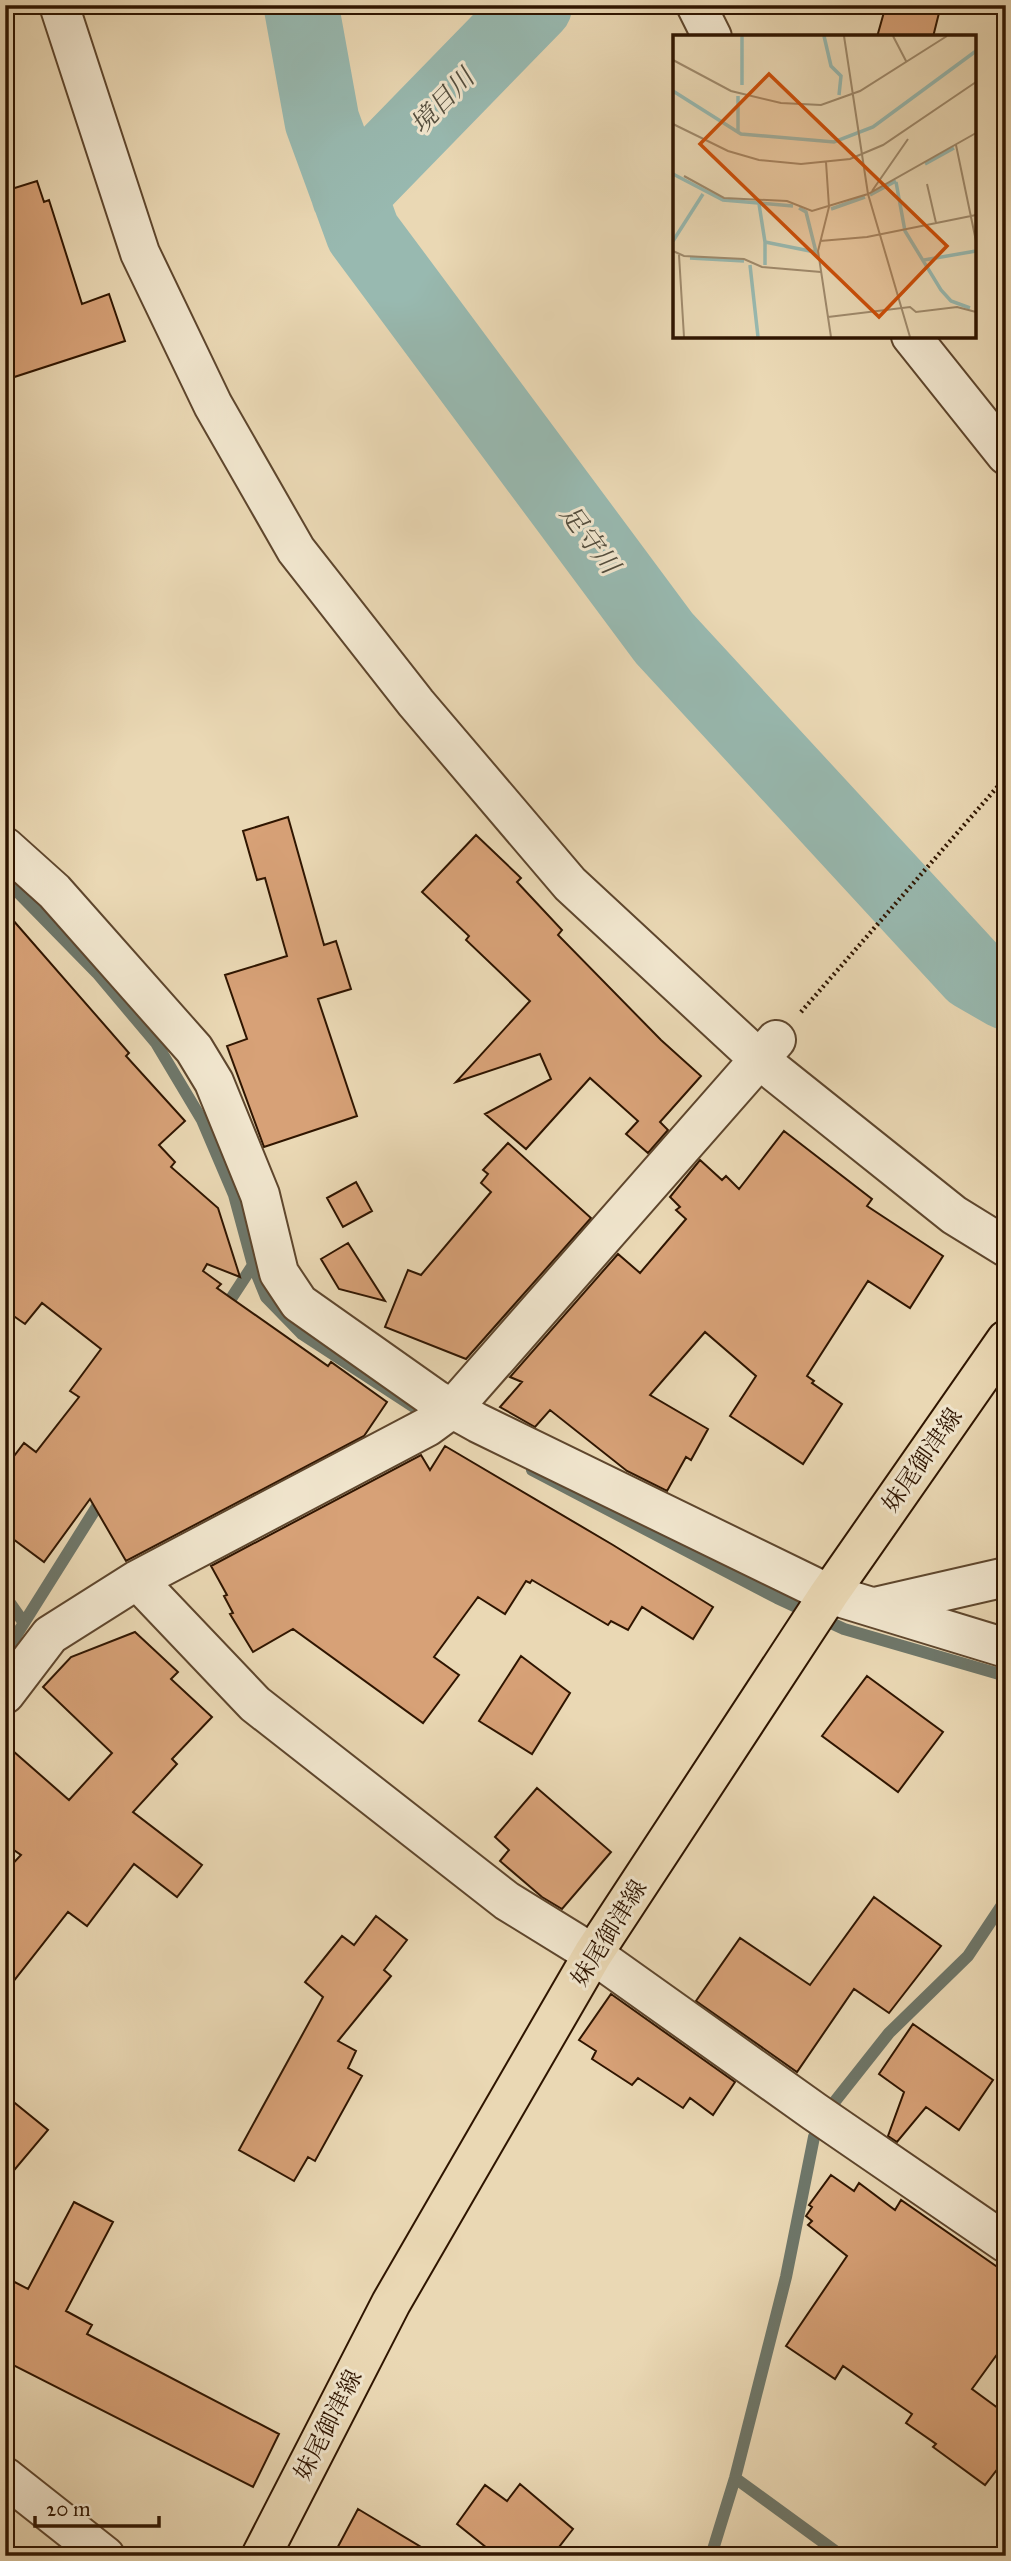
<svg xmlns="http://www.w3.org/2000/svg" width="1011" height="2561" font-family="'IM FELL Great Primer','Noto Serif JP',serif">
	<rect width="100%" height="100%" fill="#ead8b4"/>
	<filter id="stains"><feTurbulence type="fractalNoise" baseFrequency=".00286" numOctaves="4"/><feColorMatrix values="0 0 0 0 .2 0 0 0 0 .09 0 0 0 0 .02 0 0 0 .5 -.17"/></filter>
	<radialGradient id="worn" r=".72"><stop offset=".6" stop-color="#630" stop-opacity="0"/><stop offset="1" stop-color="#630" stop-opacity=".3"/></radialGradient>
	<g fill="none" stroke-linecap="round" stroke-linejoin="round">
		<path stroke="#6e776a" stroke-width="12" d="M5,879L97,973L156,1043L202,1120L234,1195L253,1265L223,1311
			M253,1265L266,1297L302,1334L414,1407
			M532,1470L777,1598L844,1629L1006,1676
			M5,1596L24,1623
			M5,1653L103,1497
			M735,2478L842,2556
			M711,2556L735,2478L786,2277L814,2137L832,2105L889,2033L968,1956L1006,1899"/>
		<path stroke="#98b9b0" stroke-width="75" d="M301,5L322,121L363,233L664,638L973,973L1006,992
			M349,196L535,5"/>
	</g>
	<path fill="#d7a177" stroke="#2f1500" stroke-width="2" d="M886,5H941L933,37H877Z
		M37,181L44,202L49,200L82,304L109,294L125,341L5,380V191Z
		M288,817L324,945L336,941L351,989L318,999L357,1116L264,1147L227,1046L247,1039L225,975L287,956L265,878L257,880L243,831Z
		M476,835L521,878L517,882L562,930L558,935L661,1040L701,1076L660,1122L668,1130L648,1153L626,1134L638,1121L590,1078L526,1149L485,1114L551,1079L540,1054L456,1082L530,1001L466,940L469,936L422,892Z
		M5,911L129,1053L126,1056L185,1121L159,1145L175,1162L171,1167L218,1208L240,1277L207,1264L203,1271L221,1284L217,1288L328,1366L331,1362L387,1402L364,1436L126,1561L90,1499L44,1562L5,1533V1468L24,1443L36,1452L79,1397L70,1391L101,1349L42,1303L25,1324L5,1310Z
		M784,1131L872,1199L867,1206L943,1256L910,1308L868,1281L807,1376L814,1381L812,1383L842,1404L803,1464L730,1416L756,1376L705,1332L650,1395L708,1429L691,1460L686,1457L667,1491L627,1471L550,1410L535,1427L500,1407L522,1382L510,1377L618,1254L640,1273L686,1219L676,1210L680,1207L670,1197L700,1160L722,1180L726,1176L739,1189Z
		M508,1143L591,1218L466,1359L385,1327L408,1270L421,1275L491,1192L481,1183L488,1174L483,1170Z
		M356,1182L372,1211L343,1227L327,1198Z
		M348,1243L385,1301L339,1289L321,1259Z
		M445,1446L613,1545L713,1607L693,1639L642,1607L628,1630L611,1621L608,1625L532,1580L530,1583L526,1581L505,1614L478,1597L434,1657L459,1675L423,1723L293,1629L253,1652L230,1614L233,1613L224,1596L227,1595L211,1566L421,1455L430,1470Z
		M135,1632L178,1672L171,1679L212,1717L172,1759L177,1764L133,1812L202,1865L177,1897L134,1864L87,1926L68,1912L5,1992V1872L21,1855L5,1844V1744L69,1800L112,1753L43,1687L71,1657Z
		M521,1656L570,1693L532,1754L479,1721Z
		M867,1676L943,1732L898,1792L822,1736Z
		M537,1788L611,1852L562,1909L542,1897L500,1861L509,1850L495,1837Z
		M874,1897L941,1946L889,2013L854,1989L797,2072L696,2001L740,1938L810,1985Z
		M376,1916L407,1940L384,1970L391,1976L338,2041L356,2051L348,2068L362,2076L315,2161L308,2157L294,2181L239,2150L323,1997L305,1982L342,1936L354,1945Z
		M611,1994L735,2082L713,2115L690,2098L683,2108L638,2078L632,2085L592,2059L596,2051L579,2040Z
		M913,2024L993,2080L959,2130L926,2107L897,2142L888,2136L904,2092L879,2074Z
		M5,2095L48,2130L5,2181Z
		M831,2175L854,2191L859,2183L895,2210L901,2200L1006,2273V2342L972,2389L1006,2414V2458L985,2485L933,2447L936,2444L906,2423L912,2414L843,2366L835,2379L786,2346L847,2256L808,2225L812,2221L806,2216L812,2207L809,2205Z
		M74,2202L113,2222L66,2311L92,2325L87,2334L279,2434L253,2487L5,2361V2277L28,2289Z
		M520,2484L573,2529L552,2556H497L457,2524L485,2485L507,2501Z
		M358,2509L436,2556H333Z"/>
	<g fill="none" stroke-linecap="round" stroke-linejoin="round">
		<g stroke="#5e462d" stroke-width="42">
			<path id="street" d="M59,5L140,253L213,405L296,550L416,703L570,884L760,1060L954,1215L1006,1247
				M696,5L712,37
				M911,336L1006,455
				M5,847L54,891L194,1049L214,1082L260,1195L279,1273L299,1303L435,1399L478,1423L829,1594L1006,1648
				M137,1580L255,1704L507,1901L593,1954L815,2112L1006,2243
				M875,1607L1006,1577
				M5,1694L50,1635L137,1580L427,1427L453,1408L776,1040
				M5,2477L105,2556"/>
		</g>
		<g stroke="#2f1500" stroke-width="42">
			<path id="primary" d="M261,2556L391,2303L593,1954L829,1594L1006,1340"/>
		</g>
		<path stroke="#2f1500" stroke-width="4.5" stroke-dasharray="2 3.5" stroke-linecap="butt" d="M801,1012L1006,777"/>
		<use href="#street" stroke="#f1e6ce" stroke-width="38"/>
		<use href="#primary" stroke="#ead8b4" stroke-width="38"/>
	</g>
	<g text-anchor="middle" dominant-baseline="central" stroke-width="6" stroke-linejoin="round" paint-order="stroke">
		<g font-size="24" fill="#2f1500" stroke="#f1e6ce">
			<text transform="translate(922 1460) rotate(-55)">妹尾御津線</text>
			<text transform="translate(609 1933) rotate(-58)">妹尾御津線</text>
			<text transform="translate(328 2425) rotate(-63)">妹尾御津線</text>
		</g>
		<g font-size="26" font-style="italic" fill="#544e3e" stroke="#f1e6ce">
			<text transform="translate(442 101) rotate(-46)">境目川</text>
			<text transform="translate(590 539) rotate(53)">足守川</text>
		</g>
	</g>
	<g transform="translate(673 35)">
		<rect width="303" height="303" fill="#ead8b4"/>
		<path fill="none" stroke="#98b9b0" stroke-width="3.5" d="M151,1L158,31L168,41L166,60M69,50V1M0,56L68,99L161,107L200,92L303,16M65,98V61M252,129L281,113M0,139L50,165L120,171M223,147L232,196L268,255L278,266L297,273M197,160L223,146M86,169L92,207L142,217M126,173L133,177L144,221M158,174L192,162M0,206L30,159M92,207V230M17,223L71,226M251,225L303,216M77,230L85,302"/>
		<path fill="none" stroke="#9f8a6c" stroke-width="2" d="M171,1L195,159L237,302M220,1L233,26M0,25L58,56L108,68L148,70L187,56L274,1M0,89L55,116L86,125L128,129L177,124L210,110L303,47M283,110L303,206M153,127L156,172L145,216L158,302M11,141L51,163L114,166L139,176L195,159L303,98M254,149L263,188M199,156L235,104M147,206L194,202L303,180M0,216L11,221L71,224L89,232L148,237M6,220L11,302M155,282L237,272L243,277L284,272L303,277"/>
		<path fill="#cc4f0a" fill-opacity="0.15" stroke="#cc4f0a" stroke-width="3.5" d="M96,39L274,211L206,282L27,109Z"/>
		<rect width="303" height="303" fill="none" stroke="#2f1500" stroke-width="3.5"/>
	</g>
	<rect width="1011" height="2561" fill="none" stroke="#ead8b4" stroke-width="28"/>
	<rect x="7" y="7" width="997" height="2547" fill="none" stroke="#2f1500" stroke-width="3.5"/>
	<rect x="14" y="14" width="983" height="2533" fill="none" stroke="#2f1500" stroke-width="2"/>
	<path d="M35 2516v10h124v-10" fill="none" stroke="#2f1500" stroke-width="3.5"/>
	<text x="46" y="2516" font-size="21" fill="#2f1500" stroke="#f1e6ce" stroke-width="5" paint-order="stroke">20 m</text>
	<rect width="100%" height="100%" filter="url(#stains)"/>
	<rect width="100%" height="100%" fill="url(#worn)"/>
</svg>
